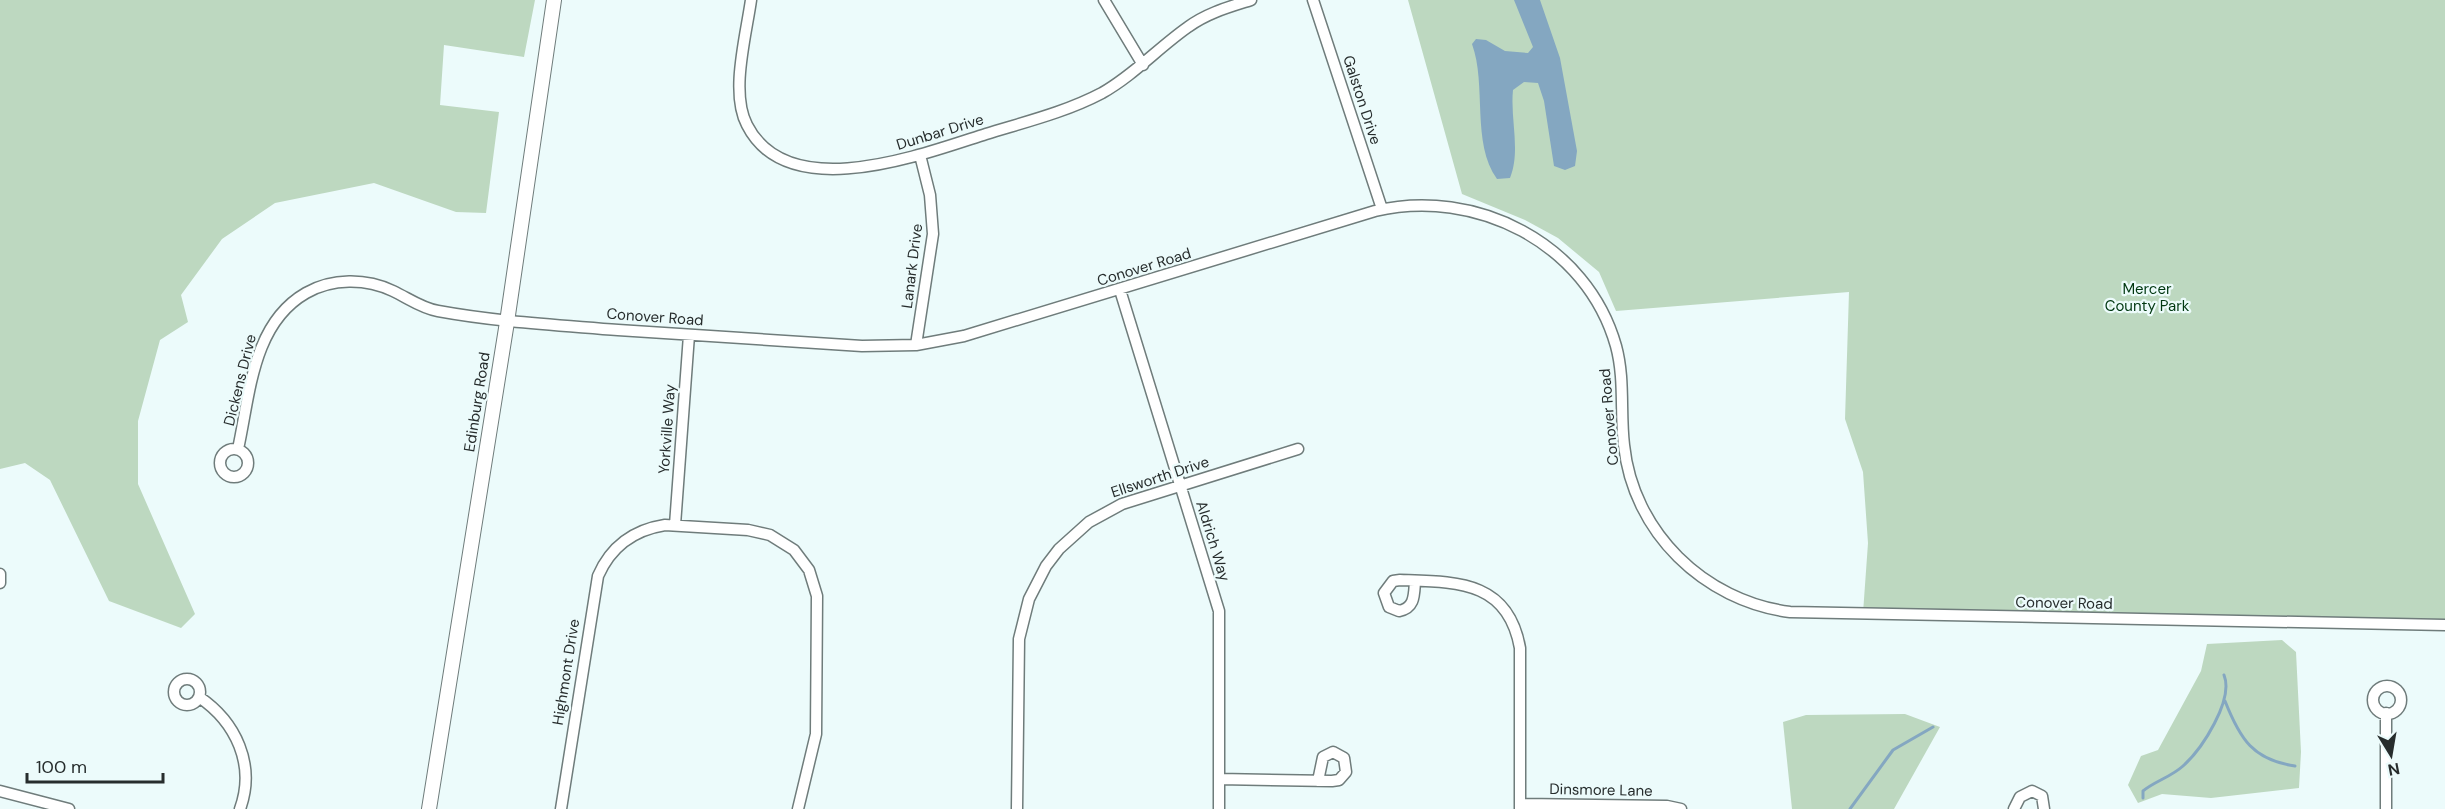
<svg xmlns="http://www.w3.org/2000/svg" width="2445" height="809" font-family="'DM Sans',sans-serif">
	<rect width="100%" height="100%" fill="#ecfbfb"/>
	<path fill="#bdd8c0" d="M0,0H535L524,57L444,45L440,105L499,112L486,213L456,212L374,183L275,203L222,239L181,295L188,322L160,340L138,421V484L195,614L181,628L109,601L50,480L25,463L0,469Z
		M1408,0H2445V619L2295,623L1863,613L1868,543L1863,472L1845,419L1849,292L1616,311L1599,272L1558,238L1525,220L1462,194Z
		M2282,640L2296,652L2301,752L2299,788L2211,798L2162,794L2138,803L2128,785L2141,756L2158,750L2201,671L2207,644Z
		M1905,714L1940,727L1894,809H1792L1783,722L1806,715Z"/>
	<path fill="#84a7c1" d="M1514,0H1540L1560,58L1577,151L1575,166L1565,170L1554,166L1544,101L1538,83L1524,82L1513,90C1510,119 1521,151 1510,178L1497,179C1471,143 1487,85 1472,44L1476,39L1486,40L1505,51L1528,53L1533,47Z"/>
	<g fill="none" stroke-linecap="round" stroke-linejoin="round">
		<path stroke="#84a7c1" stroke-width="3" d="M2225,701C2240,739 2253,760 2295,766
			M2143,798V791C2155,781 2171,777 2183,766C2202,749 2234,700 2224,675
			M1850,809L1893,750L1933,727"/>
		<g stroke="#6f7c7b" stroke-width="13">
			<path id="minor" d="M751,0C746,36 730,93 747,125C788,206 923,154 986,134C1025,122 1066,112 1102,93C1134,75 1158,48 1188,27C1207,13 1229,7 1251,0
				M1104,0L1143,65
				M1313,0L1382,209
				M1120,290L1219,611V809
				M916,345L933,234L930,195L920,155
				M220 463a14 14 0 1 1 28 0a14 14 0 1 1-28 0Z
				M238,449C250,395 252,324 306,293C332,278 366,278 393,291C408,298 421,308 438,311C498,322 558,325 618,330C700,335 781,341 862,346L916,345L964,336L1375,211C1475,187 1587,243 1616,346C1625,379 1620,412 1624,445C1633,532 1704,601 1790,612L2445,625
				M675,525L689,335
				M0,574V583
				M1415,581C1414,595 1415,608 1399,611L1389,607L1384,593L1393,581L1400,580C1456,582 1508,580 1520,648V809
				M174 692a13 13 0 1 1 26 0a13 13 0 1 1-26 0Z
				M2373 700a14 14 0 1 1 28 0a14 14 0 1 1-28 0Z
				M199,697C236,722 256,765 240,809
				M1219,779L1332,781L1339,780L1346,772L1344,758L1333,752L1323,757L1318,781
				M0,791L69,809
				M1520,804L1667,806L1681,809
				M561,809L598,576C611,546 633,530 665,525L748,530L770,535L794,550L809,570L817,596L816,734L798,809
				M1017,809L1019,639L1029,599L1046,566L1059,549L1089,522L1122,504L1298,449
				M2014,809L2020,797L2032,791L2042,796L2044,809
				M2386,809V713"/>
		</g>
		<g stroke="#6f7c7b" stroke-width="16">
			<path id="major" d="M429,809L507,322L554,0"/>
		</g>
		<use href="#minor" stroke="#fff" stroke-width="10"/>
		<use href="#major" stroke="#fff" stroke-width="14"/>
	</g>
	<g text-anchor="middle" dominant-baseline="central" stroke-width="4.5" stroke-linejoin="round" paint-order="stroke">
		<g font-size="15" fill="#272d2d" stroke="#ecfbfb">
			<text transform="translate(1362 100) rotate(72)">Galston Drive</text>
			<text transform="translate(940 132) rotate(-17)">Dunbar Drive</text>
			<text transform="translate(912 266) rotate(-83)">Lanark Drive</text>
			<text transform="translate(1144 267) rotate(-17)">Conover Road</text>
			<text transform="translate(655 317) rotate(4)">Conover Road</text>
			<text transform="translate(240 380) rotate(-76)">Dickens Drive</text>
			<text transform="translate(477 402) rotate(-81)">Edinburg Road</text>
			<text transform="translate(1609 417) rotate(-95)">Conover Road</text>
			<text transform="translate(667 429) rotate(-86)">Yorkville Way</text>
			<text transform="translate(1160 477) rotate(-18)">Ellsworth Drive</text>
			<text transform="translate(1213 541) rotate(73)">Aldrich Way</text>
			<text transform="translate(2064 603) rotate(1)">Conover Road</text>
			<text transform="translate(566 672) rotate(-81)">Highmont Drive</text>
			<text transform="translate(1601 790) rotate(1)">Dinsmore Lane</text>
		</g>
		<g font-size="15" fill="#013811" stroke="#ecfbfb">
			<text x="2147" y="289">Mercer<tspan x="2147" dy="17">County Park</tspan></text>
		</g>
	</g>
	<g transform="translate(2391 755) rotate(169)" stroke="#ecfbfb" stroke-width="4.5" paint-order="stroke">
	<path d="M0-4.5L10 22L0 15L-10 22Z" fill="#272d2d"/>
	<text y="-9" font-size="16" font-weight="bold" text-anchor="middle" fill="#272d2d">N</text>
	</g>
	<path d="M27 773v9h136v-9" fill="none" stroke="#272d2d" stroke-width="3"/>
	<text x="36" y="773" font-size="18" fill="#272d2d" stroke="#ecfbfb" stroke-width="4.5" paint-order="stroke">100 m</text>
</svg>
